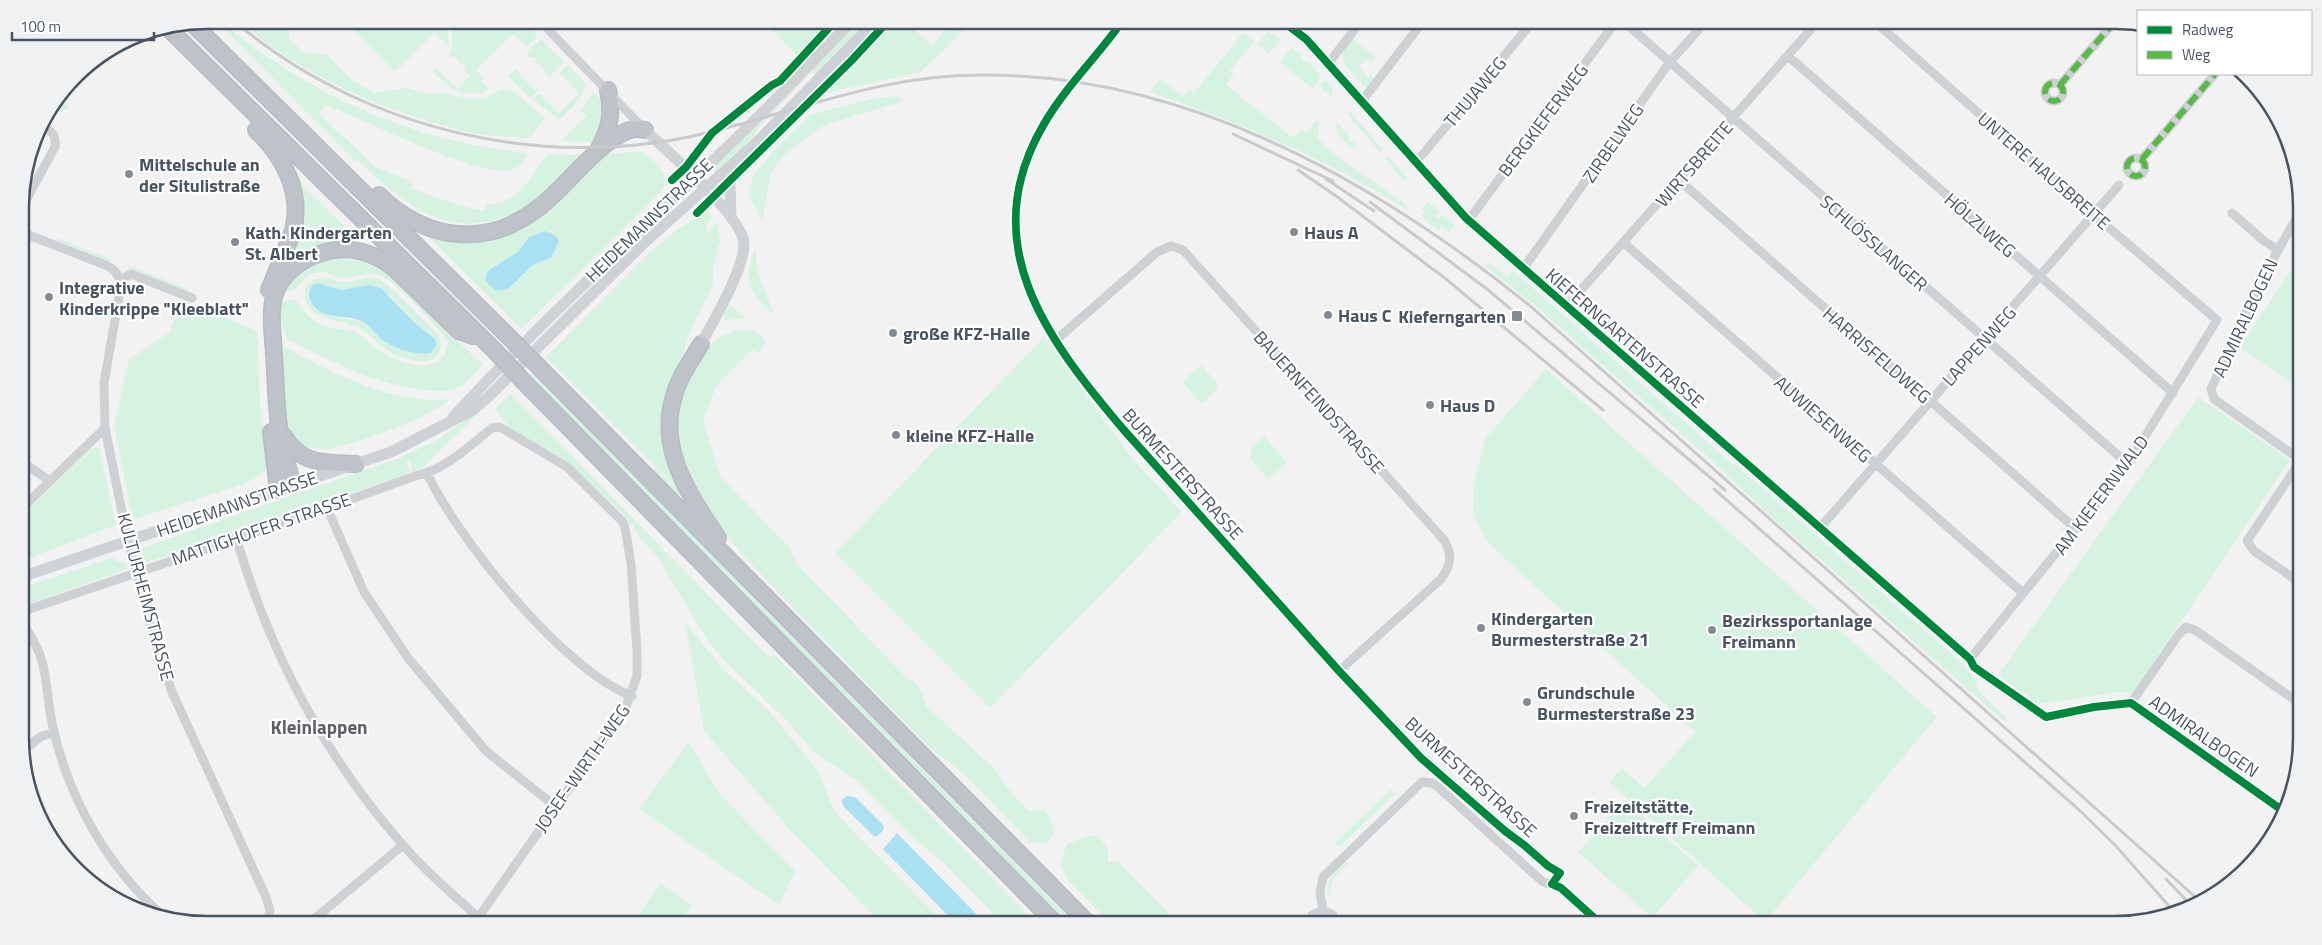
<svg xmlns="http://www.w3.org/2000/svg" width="2322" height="945" font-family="'Titillium Web',sans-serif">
	<rect width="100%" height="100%" fill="#f3f2f2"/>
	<path fill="#d6f3e2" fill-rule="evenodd" d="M215,20H219C306,93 414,143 528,153C525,159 521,167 514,169C479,180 363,118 325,105L320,114L375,167L413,182L411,188L455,204L484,211L487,204C516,206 532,176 547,155H585C572,168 559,184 544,195C467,250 417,219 358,160L356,162Z
		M238,20H297L289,28V38L303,52L327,55L352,80L374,93L407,88L430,94L442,93L471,99L486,98L499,90L506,89L515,92L545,118L530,138C512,137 492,137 473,133C389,114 303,77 238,20Z
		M355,20H446L449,44L447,46L435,32L395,72L350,26Z
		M450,20H483L492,29L505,28L514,20H523L538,35L527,47L513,34L476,70L483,78L481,81L489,89L485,92C458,95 453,91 433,72L436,68L457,89L470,76L465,71L464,64L460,65L456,57L452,58L449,55L453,47Z
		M763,20H832L798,57Z
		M859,20H867L818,74H814L812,70Z
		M883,20H887L851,58L833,72Z
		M896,20H902L933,45L952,21L958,26L962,20H970L963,31L921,72L822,94Z
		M1268,32L1281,40L1269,54L1257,45Z
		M1243,33L1254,42L1230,71L1234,74L1226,85L1293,138L1301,129L1306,133L1316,120L1319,123L1318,138L1326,148L1409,207L1407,210C1327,159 1239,122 1149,92L1160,79L1183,96L1189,90L1193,94Z
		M541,39L564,61L549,77L544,72L542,65L536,64L535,57L531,58L528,56V51Z
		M1353,39L1376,57L1372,63L1368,59L1359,66L1368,78L1372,75L1375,80L1369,86H1363L1343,62L1342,52Z
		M1291,48L1302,55L1300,57L1306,63L1308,61L1321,75L1313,89L1280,62Z
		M568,65L586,84L580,99L559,120L533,99L539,93L559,113L579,94L561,74L554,78Z
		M515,69L535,90L538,88L540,89L531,98L508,76Z
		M790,75L791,77L785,84L770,92L746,115L741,114Z
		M1324,78L1333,88L1332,96L1323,91L1320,84Z
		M793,88L795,90L757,129L753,139L716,173L713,168Z
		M593,91C611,108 603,121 597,142L561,141L586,116L581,110L587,103Z
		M63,93L69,109L47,114Z
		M899,96L901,102L824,125L786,154L771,172L762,222L749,195L753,176L776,148L810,115L876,98Z
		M1349,110L1384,151L1380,152L1349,116Z
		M1337,122L1350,136L1348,138L1356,144L1354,148C1344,142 1334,135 1337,122Z
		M641,151C655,162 673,173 661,192L522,329L421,230L496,236L600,155ZM519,251L543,261L534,264L516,283L488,271Z
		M1389,157L1407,178L1403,180L1385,158Z
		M301,180L302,185L362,243C337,237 315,243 293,257L291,255L299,233L297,181Z
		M1428,201L1439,211L1435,217L1438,219L1441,214L1455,225L1449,232L1442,227L1439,231L1421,217L1426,212L1422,209Z
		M675,202L677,204L657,221L653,227L536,343L534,342Z
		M708,211L713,216L707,225V233L717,222L720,241L713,268V284L687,338L684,351L669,384L663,408L662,438L665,455L681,494L678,496L653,470L655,468L673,486L674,485L546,357L649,253L678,229Z
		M57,238L111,259L110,262L56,240Z
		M755,250L759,276L773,311L771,312C749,292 742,280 755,250Z
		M2301,255V390L2240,347Z
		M338,258L364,262L389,275L483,365C475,373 466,384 457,388C444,393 432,391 419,389C370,383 330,360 287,339L281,321L282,302L295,300C303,308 309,319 320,324C332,330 349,327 360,335C367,339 371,345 378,350C400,363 444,381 448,341C437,326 395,280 379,275C367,271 356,278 345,278C334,277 326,269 315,273C301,277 299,292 284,292C297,271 315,262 338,258Z
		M1489,262L1507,277L1513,271L1523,279L1731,463L1735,464L1961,662L1976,680L1979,692L2007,718L2004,721L1763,509L1709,458L1533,304L1485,266Z
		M130,266L188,289L187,292L129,269Z
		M329,278C350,288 360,275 378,279C388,282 428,325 438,335L442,345C440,350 438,355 434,358C423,367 397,357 387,350C377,344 370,334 360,328C341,318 297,320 306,287L314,279ZM323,284L341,290L387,293L414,322L435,339V349L424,354L412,353L382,339L363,322L329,316L309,300L311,289Z
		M435,278L503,345L501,347L434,279Z
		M181,299L257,331L260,402L268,469L247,483L135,519L131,513L114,426L129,359L170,332Z
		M729,304L747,318L725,320L723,317Z
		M739,330C752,330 762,330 765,344L759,353L752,350L716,386L703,421L720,476L790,548L796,563L908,679L914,681L921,690L926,706L995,769L1009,790L1029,811L1043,809C1053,820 1060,832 1045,844L1030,842L964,774L929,747L745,558C699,502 647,440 694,367C707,348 716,335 739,330Z
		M1044,337L1131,457L1182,512L990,708L835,553Z
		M284,346C334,374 391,405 451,399C421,422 367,439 330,449C321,452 312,444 304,449L291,440L286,425L282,388Z
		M1201,365L1218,384L1216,391L1202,404L1182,382Z
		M1546,369L1937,717L1765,922L1609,782L1622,768L1644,788L1695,732L1489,544L1473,516L1474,482L1485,439Z
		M533,373L1076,925H1067L1060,919L530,376Z
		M511,394L761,649L770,657L774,654L1038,925H1004L944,863L914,839L855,779L815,753L783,717L722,658L708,641L657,557L639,537L633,524L630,525L623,514L566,461L508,426L495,409Z
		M2198,397L2290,460L2132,694L2126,691L2039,704L1998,675Z
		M486,406L421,469L412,472L410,460L406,462L410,472L393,479L145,563L140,562L138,552L142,548L399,458L439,439Z
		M1264,436L1287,462L1268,479L1250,459L1252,447Z
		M92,448H99L116,525L21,561V516Z
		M114,557L115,561L124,562L127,569L21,607V588Z
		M685,622L721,667L768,710L817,769L834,811L946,925H883L789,829L704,731Z
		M689,742L719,793L795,871L779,905L639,809Z
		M1390,790L1395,794L1339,847L1335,843Z
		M1624,800L1698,866L1652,918L1578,852Z
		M1099,836L1108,850V862L1118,861L1180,925H1112L1068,881L1060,864L1067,844L1085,837Z
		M1345,862L1348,864C1330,881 1333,878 1328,900C1323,882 1334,873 1345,862Z
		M660,883L692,905L678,925H643L635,920Z"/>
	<path fill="#a9e1f3" d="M545,231L556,236L559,241L551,258C546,260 537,262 533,265C519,276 502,307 485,279L488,271L519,251L529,237Z
		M318,283L341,290L369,285L381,288L414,322L435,339L436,346L431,353C415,356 392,348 380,338C375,333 369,325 363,322C345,312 324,323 311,302C307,295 309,290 314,284Z
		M846,796L855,797L884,826L882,832L875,837L843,806L842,800Z
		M897,833L987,925H957L883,849Z"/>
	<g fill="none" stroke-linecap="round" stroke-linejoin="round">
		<g stroke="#b6bcc2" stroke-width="18">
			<path id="motorway" d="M192,23L510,338
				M168,28L496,352
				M256,130C283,156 303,192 293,231L269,290
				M599,148C610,128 613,113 608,90
				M379,195C400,216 430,233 459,234C479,235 501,231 518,221C555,202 577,165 610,141C616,137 623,132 630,130C635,128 640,129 645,130
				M701,344C691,361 679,377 674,396C657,449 690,496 718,538
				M539,367L1090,925
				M524,382L1057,925
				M271,432L278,490
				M283,435C302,466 323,462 356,464
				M293,485C289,470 284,456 281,441C276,412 276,383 274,354C273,335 269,312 275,294C282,273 302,259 322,253C349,244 375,253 396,270L459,331L473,336"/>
		</g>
		<path stroke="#ced1d3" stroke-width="9" d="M539,20L645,130
			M1119,20L1118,27C1094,60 1064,89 1044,124C974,243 1046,338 1123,429L1339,671L1421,758L1505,831L1524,845L1548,866
			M1281,20L1306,39L1466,218L1970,659L1974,667L2046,717L2094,707L2131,703L2286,813
			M1622,20L2128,464
			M1873,20L2094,215L2217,320L2128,464L1970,659
			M1118,27L1129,20
			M1788,56L2173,393
			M1328,64L1362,20
			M2045 92a9 9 0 1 1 18 0a9 9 0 1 1-18 0Z
			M2060,85L2116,20
			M1362,101L1424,20
			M2127 167a9 9 0 1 1 18 0a9 9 0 1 1-18 0Z
			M2142,159L2215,74
			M1414,162L1423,154L1534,20
			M1679,180L2076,529
			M2301,210L2260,282L2211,389L2214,399L2301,460
			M20,211L55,147C57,134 50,130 39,124
			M2232,213L2264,241L2277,249
			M1468,221L1617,20
			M21,232L108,266C118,272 122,280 120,291L104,383L105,428L128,542L154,638L172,692L266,897L270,911L266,925
			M1624,243L2023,593
			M1523,269L1669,63L1707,20
			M120,280L131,274L192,298
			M1567,306L1819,20
			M1056,340L1157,252L1171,246L1183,250L1444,540C1453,555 1451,565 1441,579L1339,671
			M2301,460L2247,541L2254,551L2302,584
			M21,461L50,481
			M427,473C457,538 564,671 632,696
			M327,508L364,592L408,658L486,751L556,807
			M21,509L105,428
			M1819,529L2119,185
			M236,537C269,651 324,755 402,844C427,873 458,899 487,925
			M21,612L327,508L415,476C445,470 468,447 492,428L499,427L505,430L567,467L622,521L625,527L631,563L637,652V676L626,707L473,925
			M21,620C29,633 38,646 42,661C48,684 48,709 54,732C71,803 109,868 163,916
			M2131,703L2179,634L2186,627L2195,630L2302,705
			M22,752L40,737L54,732
			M1323,910L1320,893L1323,877L1422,782L1432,783L1438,787L1543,882L1561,888L1602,925
			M307,925L403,845
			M1310,925L1312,915L1323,910L1333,915L1336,925"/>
		<path stroke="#cfd2d5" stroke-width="11" d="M645,130C667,151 740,214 744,242C746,266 713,322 701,344
			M731,218L730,183L735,163
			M453,417C580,279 725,158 852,20
			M21,577L391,452L471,411L486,399L643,244L757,142L876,20"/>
		<use href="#motorway" stroke="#bec3c9" stroke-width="15"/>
		<path stroke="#c8cacc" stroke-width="3" d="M233,20C360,129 543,173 706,133C798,111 882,75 979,75C1184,73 1374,180 1529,305L2201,902
			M1233,134L1333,181
			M1298,170L1336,196L1446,279L1603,410
			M1326,179L1374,211
			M1370,202L1487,289L1725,490
			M1714,489L2077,808L2115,845L2177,915
			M2166,879L2192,906"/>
		<g stroke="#b6bcc2" stroke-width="18" stroke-linecap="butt">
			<path id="motorway-bridge" d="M510,338L539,367
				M496,352L524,382"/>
		</g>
		<use href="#motorway-bridge" stroke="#bec3c9" stroke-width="15"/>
		<path stroke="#58b947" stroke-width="6" stroke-dasharray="12 6" stroke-linecap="butt" d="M2045 92a9 9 0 1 1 18 0a9 9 0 1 1-18 0Z
			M2060,85L2116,20
			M2127 167a9 9 0 1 1 18 0a9 9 0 1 1-18 0Z
			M2142,159L2215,74"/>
		<g stroke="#fff" stroke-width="11">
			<path id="cycleway" d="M1119,20L1118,27C1094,60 1064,89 1044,124C974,243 1046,338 1123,429L1339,671L1421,758L1505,831L1524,845L1548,866L1560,873L1552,884L1561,888L1602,925
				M1281,20L1306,39L1466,218L1970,659L1974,667L2046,717L2094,707L2131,703L2286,813
				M672,180L686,167L712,133L772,85L780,81L836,20
				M697,213L852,60L889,20"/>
		</g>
		<use href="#cycleway" stroke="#00873e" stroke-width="8"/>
	</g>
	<g fill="#848b94" stroke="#fff" stroke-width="2">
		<circle cx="129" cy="174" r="5"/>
		<circle cx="1294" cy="232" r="5"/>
		<circle cx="235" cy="242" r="5"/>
		<circle cx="49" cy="297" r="5"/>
		<circle cx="1328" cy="315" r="5"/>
		<rect x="1511" y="310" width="12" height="12" rx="2.5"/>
		<circle cx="893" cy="333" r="5"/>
		<circle cx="1430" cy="405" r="5"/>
		<circle cx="896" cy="435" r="5"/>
		<circle cx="1481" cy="628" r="5"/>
		<circle cx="1712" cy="630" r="5"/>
		<circle cx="1527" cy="702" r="5"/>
		<circle cx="1574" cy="816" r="5"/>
	</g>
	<g text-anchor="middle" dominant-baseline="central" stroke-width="4.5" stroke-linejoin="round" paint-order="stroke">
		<g font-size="18" fill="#485461" stroke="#fff">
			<text transform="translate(1475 92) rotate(-50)">THUJAWEG</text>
			<text transform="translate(1543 120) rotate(-53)">BERGKIEFERWEG</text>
			<text transform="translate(1613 143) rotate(-55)">ZIRBELWEG</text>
			<text transform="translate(1694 164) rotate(-49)">WIRTSBREITE</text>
			<text transform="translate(2044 171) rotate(41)">UNTERE HAUSBREITE</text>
			<text transform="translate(649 220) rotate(-44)">HEIDEMANNSTRASSE</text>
			<text transform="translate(1980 225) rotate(41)">HÖLZLWEG</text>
			<text transform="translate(1874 243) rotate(41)">SCHLÖSSLANGER</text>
			<text transform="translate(2245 318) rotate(-65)">ADMIRALBOGEN</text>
			<text transform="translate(1625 338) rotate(41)">KIEFERNGARTENSTRASSE</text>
			<text transform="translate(1979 346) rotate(-48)">LAPPENWEG</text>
			<text transform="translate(1877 355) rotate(41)">HARRISFELDWEG</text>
			<text transform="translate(1319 402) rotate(48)">BAUERNFEINDSTRASSE</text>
			<text transform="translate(1823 419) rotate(41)">AUWIESENWEG</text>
			<text transform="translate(1183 474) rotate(48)">BURMESTERSTRASSE</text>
			<text transform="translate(2101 495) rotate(-53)">AM KIEFERNWALD</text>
			<text transform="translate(237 504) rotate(-19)">HEIDEMANNSTRASSE</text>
			<text transform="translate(261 529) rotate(-19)">MATTIGHOFER STRASSE</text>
			<text transform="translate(146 597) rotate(75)">KULTURHEIMSTRASSE</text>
			<text transform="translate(2204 736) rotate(35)">ADMIRALBOGEN</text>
			<text transform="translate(582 768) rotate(-55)">JOSEF-WIRTH-WEG</text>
			<text transform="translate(1471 777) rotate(42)">BURMESTERSTRASSE</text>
		</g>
		<g font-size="18" font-weight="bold" fill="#485461" stroke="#fff" text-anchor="start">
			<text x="139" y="164">Mittelschule an<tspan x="139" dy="21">der Situlistraße</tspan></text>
			<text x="245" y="232">Kath. Kindergarten<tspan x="245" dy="21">St. Albert</tspan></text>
			<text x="1304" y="232">Haus A</text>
			<text x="59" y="287">Integrative<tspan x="59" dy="21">Kinderkrippe "Kleeblatt"</tspan></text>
			<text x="1338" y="315">Haus C</text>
			<text x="1506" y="316" text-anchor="end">Kieferngarten</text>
			<text x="903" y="333">große KFZ-Halle</text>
			<text x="1440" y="405">Haus D</text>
			<text x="906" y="435">kleine KFZ-Halle</text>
			<text x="1491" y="618">Kindergarten<tspan x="1491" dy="21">Burmesterstraße 21</tspan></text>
			<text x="1722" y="620">Bezirkssportanlage<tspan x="1722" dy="21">Freimann</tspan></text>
			<text x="1537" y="692">Grundschule<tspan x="1537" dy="21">Burmesterstraße 23</tspan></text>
			<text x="1584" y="806">Freizeitstätte,<tspan x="1584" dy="21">Freizeittreff Freimann</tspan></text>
		</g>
		<g font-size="19" font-weight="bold" fill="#5d6167" stroke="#fff">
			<text x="319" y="726">Kleinlappen</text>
		</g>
	</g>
	<path d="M0 0H2322V945H0ZM207 29H2115A178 178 0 0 1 2293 207V738A178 178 0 0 1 2115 916H207A178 178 0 0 1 29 738V207A178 178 0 0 1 207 29Z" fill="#f0f1f2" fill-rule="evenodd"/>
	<path fill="none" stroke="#485461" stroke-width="2.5" d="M207 29H2115A178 178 0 0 1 2293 207V738A178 178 0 0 1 2115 916H207A178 178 0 0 1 29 738V207A178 178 0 0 1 207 29Z"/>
	<rect x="2137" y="10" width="175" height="65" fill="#ffffff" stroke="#b6bbc0"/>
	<rect x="2147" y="26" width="25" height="8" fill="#00873e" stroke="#b6bbc0"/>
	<text x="2182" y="35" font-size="15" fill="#485461">Radweg</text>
	<rect x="2147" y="51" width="25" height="8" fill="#58b947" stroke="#b6bbc0"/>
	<text x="2182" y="60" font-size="15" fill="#485461">Weg</text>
	<path d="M12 32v8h142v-8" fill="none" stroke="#485461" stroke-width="2.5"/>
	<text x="20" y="32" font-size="15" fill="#485461" stroke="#ffffff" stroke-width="4" paint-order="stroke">100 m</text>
</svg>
